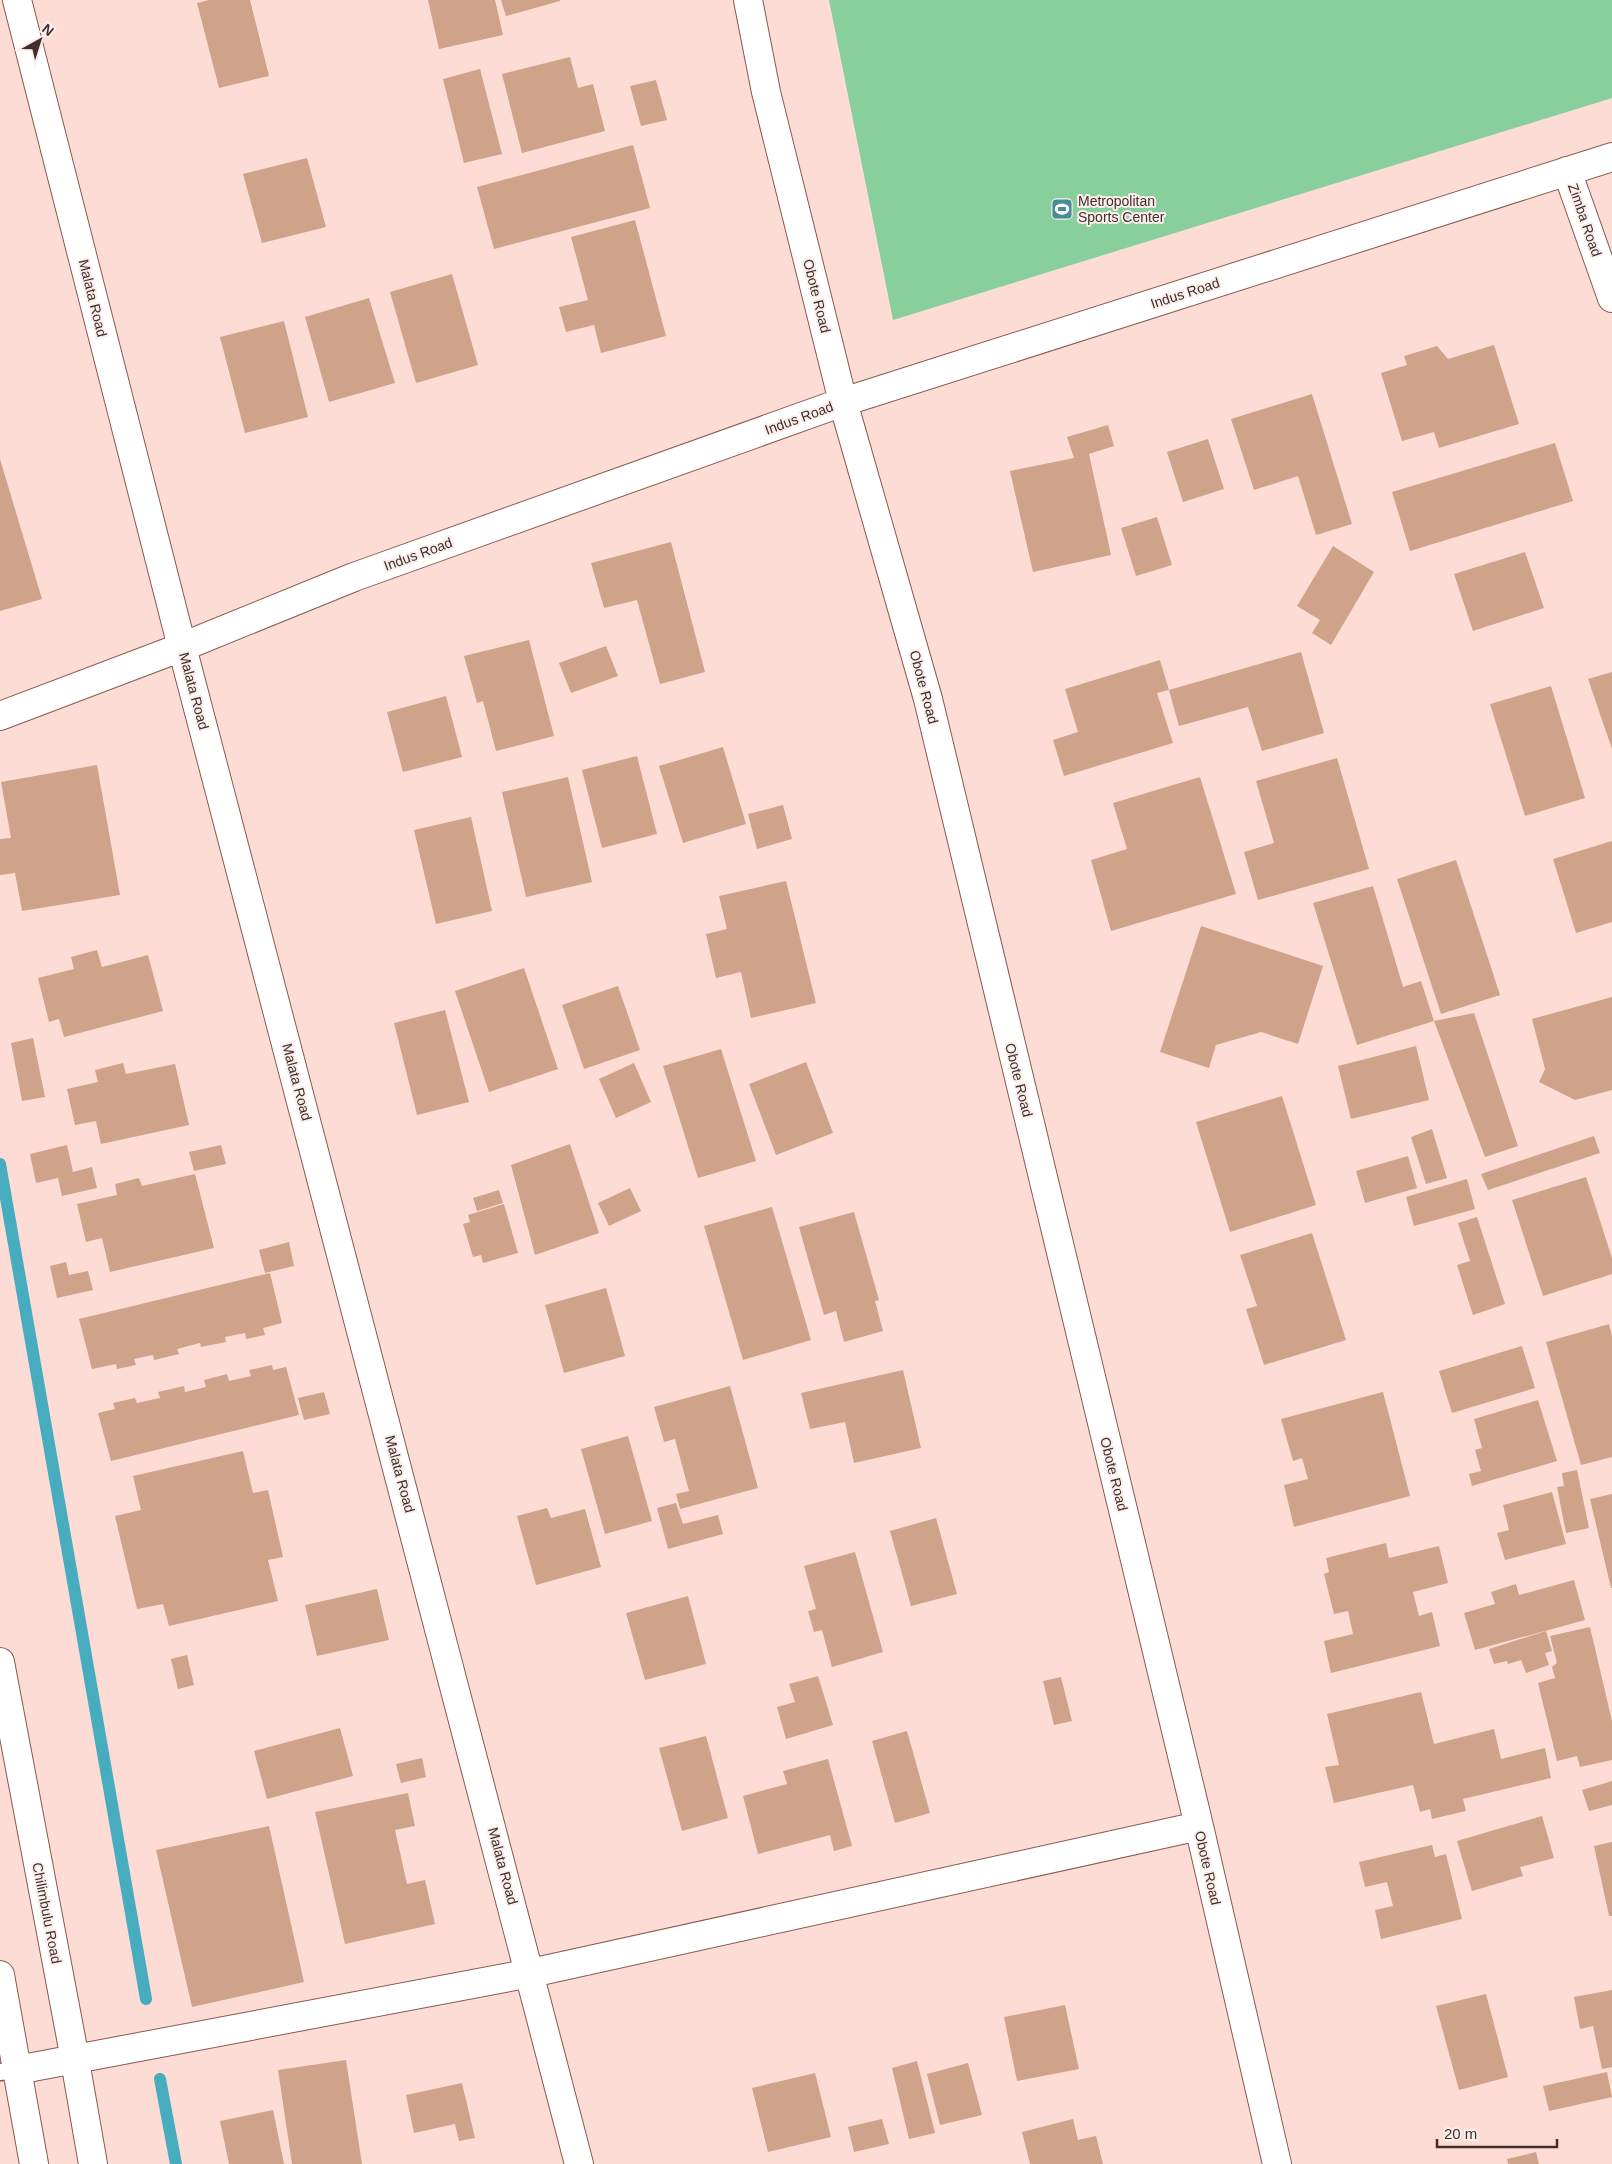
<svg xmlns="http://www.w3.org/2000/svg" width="1612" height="2164" font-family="Arial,sans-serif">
	<rect width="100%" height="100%" fill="#fddcd5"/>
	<path fill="#88cf9b" d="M829,0H1612V98L893,320Z"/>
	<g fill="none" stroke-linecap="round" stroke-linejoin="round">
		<path stroke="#48acbf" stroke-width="12" d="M0,1164L146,1999
			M160,2079L176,2164"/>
	</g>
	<path fill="#cea389" d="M209,0H250L269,76L219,88L197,3Z
		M428,0H495L503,35L439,49Z
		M501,0H560V1L506,16Z
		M570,57L578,88L593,84L605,131L522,153L502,74Z
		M480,69L502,154L464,163L443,79Z
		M656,80L667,120L641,126L630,86Z
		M633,145L650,208L494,249L477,187Z
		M307,158L326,227L262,243L243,174Z
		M635,220L666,336L601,353L594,325L566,332L559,307L588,300L571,237Z
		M452,274L478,365L416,383L390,292Z
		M369,298L395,383L329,402L305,317Z
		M284,321L308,417L245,433L220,337Z
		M1494,345L1519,424L1439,448L1434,432L1402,441L1381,373L1407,365L1404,356L1437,346L1448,359Z
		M1312,394L1352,524L1316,535L1298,476L1254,490L1231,419Z
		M1108,425L1114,446L1089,454L1111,555L1033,572L1010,471L1074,458L1067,437Z
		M1208,439L1224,489L1183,502L1167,452Z
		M1555,443L1573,501L1410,551L1392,492Z
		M0,459L42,599L0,611Z
		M1157,517L1172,565L1136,576L1121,528Z
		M671,542L705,672L660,684L637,600L604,608L591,563Z
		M1333,546L1374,572L1331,645L1312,633L1320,620L1297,606Z
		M1525,552L1544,608L1473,631L1454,574Z
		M529,640L554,736L496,751L483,701L477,703L464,656Z
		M606,646L618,676L571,693L559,663Z
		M1301,652L1324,733L1262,751L1248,707L1179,726L1169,690L1157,693L1173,743L1064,776L1053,740L1078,732L1065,689L1160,660L1169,690Z
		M1612,672V749L1588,679Z
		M1551,686L1585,798L1525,816L1490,704Z
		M446,696L462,757L403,772L387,712Z
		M723,747L746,824L683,843L659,766Z
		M637,756L657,834L602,848L582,770Z
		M1337,758L1369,869L1258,900L1244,852L1274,843L1256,781Z
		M97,765L120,895L22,911L15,873L0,875V839L11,838L1,782Z
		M568,777L592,882L526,897L502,792Z
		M1200,777L1236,894L1111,931L1091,860L1127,849L1113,803Z
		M783,805L792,839L757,849L748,814Z
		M471,817L492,911L436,924L414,830Z
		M1612,841V922L1576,933L1553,859Z
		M1456,860L1500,995L1441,1014L1397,879Z
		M786,881L816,1003L751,1018L741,972L716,978L706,934L727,929L719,896Z
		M1373,886L1403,987L1421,981L1434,1021L1474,1013L1518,1146L1485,1157L1434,1021L1357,1045L1313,903Z
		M1201,926L1323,966L1298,1044L1261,1032L1216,1045L1209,1068L1160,1052Z
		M97,950L102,967L148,955L163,1011L64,1037L59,1019L49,1022L38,978L74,969L71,957Z
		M524,968L558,1069L489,1092L455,991Z
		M618,986L640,1050L584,1069L562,1005Z
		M1612,997V1090L1575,1100L1539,1082L1545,1069L1532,1019Z
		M445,1010L469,1102L417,1115L394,1023Z
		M33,1038L45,1097L22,1101L11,1043Z
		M1416,1046L1429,1100L1351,1119L1338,1066Z
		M721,1049L756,1161L698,1178L663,1066Z
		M806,1062L833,1133L776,1155L749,1084Z
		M123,1063L126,1074L175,1064L189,1125L101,1144L96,1121L75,1125L67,1089L98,1082L95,1070Z
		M634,1063L651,1102L616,1118L599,1079Z
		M1282,1096L1316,1205L1230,1232L1196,1122Z
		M1432,1129L1447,1178L1426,1184L1411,1137Z
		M1594,1136L1600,1153L1488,1190L1481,1174Z
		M570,1144L599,1233L535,1255L511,1165Z
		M67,1145L73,1172L92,1167L97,1188L62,1196L58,1178L36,1183L30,1154Z
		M221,1145L226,1164L194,1171L189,1152Z
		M1408,1156L1417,1188L1365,1203L1356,1171Z
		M195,1174L214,1248L110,1272L102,1238L86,1242L77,1204L117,1195L115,1184L139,1178L142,1186Z
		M1586,1177L1612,1258V1274L1543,1296L1512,1200Z
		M1467,1179L1475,1209L1414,1226L1406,1197Z
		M630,1188L641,1211L609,1226L598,1203Z
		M499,1190L503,1203L477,1211L473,1198Z
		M504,1204L518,1253L483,1263L481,1255L473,1257L463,1224L470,1222L468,1215Z
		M772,1207L811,1340L743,1360L704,1226Z
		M854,1212L879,1300L875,1301L883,1331L844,1342L836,1311L824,1315L799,1227Z
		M1477,1217L1505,1304L1473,1315L1457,1265L1470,1261L1458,1223Z
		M1312,1233L1346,1340L1264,1365L1246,1309L1257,1306L1240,1255Z
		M289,1242L294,1266L265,1273L259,1250Z
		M66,1262L69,1275L88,1271L93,1290L57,1298L50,1266Z
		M270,1273L282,1323L263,1328L265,1335L246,1339L245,1333L225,1337L226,1342L201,1347L200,1343L177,1349L179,1354L154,1360L153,1355L134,1359L136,1365L117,1369L116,1364L92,1369L79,1319Z
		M606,1288L625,1356L564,1373L545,1305Z
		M1609,1324L1612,1336V1457L1581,1465L1546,1342Z
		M1522,1346L1535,1388L1452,1413L1439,1371Z
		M272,1365L273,1370L286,1367L299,1415L111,1461L98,1413L115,1409L113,1403L135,1398L137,1403L160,1398L158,1392L184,1386L185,1392L206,1387L204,1380L227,1374L229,1381L251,1376L249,1370Z
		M903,1370L921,1448L854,1463L845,1422L810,1429L801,1393Z
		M730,1386L758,1488L680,1509L676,1494L689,1491L675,1439L664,1442L654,1407Z
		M324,1392L330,1414L304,1420L298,1398Z
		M1383,1392L1410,1496L1294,1527L1284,1485L1308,1479L1302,1458L1293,1461L1281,1419Z
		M1538,1400L1557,1461L1472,1486L1469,1474L1481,1471L1475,1450L1482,1448L1474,1419Z
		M628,1436L652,1521L605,1534L581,1449Z
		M243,1451L253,1493L268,1490L283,1557L268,1560L278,1601L169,1626L163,1604L137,1609L115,1516L141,1510L133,1476Z
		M1577,1470L1589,1528L1566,1533L1557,1487L1564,1486L1562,1473Z
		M1552,1492L1566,1544L1505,1560L1497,1533L1509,1530L1503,1505Z
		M1612,1494V1588H1611L1590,1499Z
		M676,1503L683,1524L718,1515L723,1534L668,1549L657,1508Z
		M547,1508L551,1518L585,1509L601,1567L536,1585L517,1516Z
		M936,1518L957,1594L911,1606L890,1531Z
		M1386,1543L1389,1558L1439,1546L1448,1583L1413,1592L1419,1616L1432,1612L1440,1646L1331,1673L1324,1641L1353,1634L1348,1611L1334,1614L1324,1574L1329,1572L1326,1558Z
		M855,1552L883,1652L832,1667L822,1630L814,1632L808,1611L816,1609L804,1566Z
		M1574,1580L1585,1620L1475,1650L1464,1613L1495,1604L1491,1592L1516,1584L1519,1595Z
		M377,1589L389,1640L317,1656L305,1605Z
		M688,1596L706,1664L645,1680L626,1613Z
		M1590,1627L1612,1721V1760L1580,1767L1577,1756L1557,1761L1538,1683L1555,1678L1552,1667L1557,1663L1550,1636Z
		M1546,1631L1552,1651L1545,1653L1549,1665L1526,1673L1521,1660L1508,1664L1507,1661L1494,1664L1489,1649Z
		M187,1655L194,1685L178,1689L171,1659Z
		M818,1676L833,1725L786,1739L777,1707L795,1702L789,1684Z
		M1061,1677L1072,1721L1054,1725L1043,1681Z
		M1421,1692L1434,1744L1494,1729L1501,1759L1545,1748L1551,1778L1463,1799L1466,1811L1432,1819L1430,1809L1420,1812L1413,1785L1334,1803L1325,1767L1339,1765L1327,1714Z
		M340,1728L353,1776L267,1799L254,1751Z
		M907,1731L930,1813L895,1823L872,1741Z
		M706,1736L728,1818L682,1831L659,1748Z
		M422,1758L426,1777L401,1783L396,1764Z
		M828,1759L852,1846L834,1851L830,1835L758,1854L743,1796L787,1784L783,1771Z
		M1612,1781V1805L1589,1811L1582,1790Z
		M408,1793L415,1826L395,1830L407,1884L425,1880L435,1924L345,1944L315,1812Z
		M1542,1816L1554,1858L1520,1867L1523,1876L1472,1891L1457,1841Z
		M269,1826L304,1982L192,2007L156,1850Z
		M1612,1842V1916H1609L1594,1846Z
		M1432,1845L1435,1857L1446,1854L1462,1919L1381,1939L1375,1910L1393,1906L1387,1882L1365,1887L1359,1862Z
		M1612,1990V2067L1602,2069L1593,2026L1580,2029L1574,1997Z
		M1486,1994L1508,2077L1459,2090L1436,2006Z
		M1065,2005L1079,2069L1017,2081L1004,2017Z
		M346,2060L362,2164H292L278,2070Z
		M917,2061L935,2133L909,2139L892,2068Z
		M968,2063L982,2115L940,2125L927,2074Z
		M1607,2072L1612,2097L1549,2111L1543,2086Z
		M815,2073L831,2137L768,2152L752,2088Z
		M462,2083L475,2138L459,2141L455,2124L414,2133L406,2095Z
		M273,2110L284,2164H229L220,2121Z
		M882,2119L889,2144L854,2152L848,2127Z
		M1073,2119L1078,2140L1096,2136L1103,2164H1030L1022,2132Z
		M1536,2152L1539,2164H1508L1507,2159Z"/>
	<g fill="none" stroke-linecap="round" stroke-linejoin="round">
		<g stroke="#875a50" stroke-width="19">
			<path id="lane" d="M0,2072L17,2070"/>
		</g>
		<g stroke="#875a50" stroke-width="30">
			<path id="street" d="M17,0L182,647L579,2164
				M1567,171L1612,298
				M843,402L928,699L1199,1826L1277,2164
				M17,2070L531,1973L1199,1826"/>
		</g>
		<g stroke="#875a50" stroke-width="30">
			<path id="secondary" d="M748,0L766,92L843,402
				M0,716L182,647L354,577L843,402L1612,157
				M0,1662L71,2038L93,2164
				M0,1975L34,2164"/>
		</g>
		<use href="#lane" stroke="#fff" stroke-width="16"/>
		<use href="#street" stroke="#fff" stroke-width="28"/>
		<use href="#secondary" stroke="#fff" stroke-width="28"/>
	</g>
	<defs>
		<g id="stadium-square" transform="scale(1.125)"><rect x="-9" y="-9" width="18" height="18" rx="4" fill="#468b98" stroke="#faefec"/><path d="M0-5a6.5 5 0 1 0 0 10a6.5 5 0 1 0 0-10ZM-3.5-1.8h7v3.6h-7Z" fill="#fff"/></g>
	</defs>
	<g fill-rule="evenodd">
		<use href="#stadium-square" x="1062" y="209"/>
	</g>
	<g text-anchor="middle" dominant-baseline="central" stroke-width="4" stroke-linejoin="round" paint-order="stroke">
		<g font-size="14" fill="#422e2a" stroke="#faefec" text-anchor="start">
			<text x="1078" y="201">Metropolitan<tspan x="1078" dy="16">Sports Center</tspan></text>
		</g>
		<g font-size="14" fill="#422e2a" stroke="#faefec">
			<text transform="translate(1585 220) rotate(71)">Zimba Road</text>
			<text transform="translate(1185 293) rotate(-18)">Indus Road</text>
			<text transform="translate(817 296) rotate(76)">Obote Road</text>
			<text transform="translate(93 298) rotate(76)">Malata Road</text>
			<text transform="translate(799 418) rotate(-20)">Indus Road</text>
			<text transform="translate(418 554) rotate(-20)">Indus Road</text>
			<text transform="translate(924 687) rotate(75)">Obote Road</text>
			<text transform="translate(194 691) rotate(75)">Malata Road</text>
			<text transform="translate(1019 1080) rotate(76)">Obote Road</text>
			<text transform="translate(297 1082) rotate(75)">Malata Road</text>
			<text transform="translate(400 1474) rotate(75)">Malata Road</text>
			<text transform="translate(1114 1474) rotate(76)">Obote Road</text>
			<text transform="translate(503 1866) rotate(75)">Malata Road</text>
			<text transform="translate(1208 1868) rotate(77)">Obote Road</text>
			<text transform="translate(47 1913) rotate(79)">Chilimbulu Road</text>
		</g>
	</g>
	<g transform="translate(40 40) rotate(39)" stroke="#faefec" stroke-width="4" paint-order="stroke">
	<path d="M0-4L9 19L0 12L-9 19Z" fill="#422e2a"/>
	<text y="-8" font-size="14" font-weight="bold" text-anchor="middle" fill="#422e2a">N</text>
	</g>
	<path d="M1437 2139v8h120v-8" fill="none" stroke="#422e2a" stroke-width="2.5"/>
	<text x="1444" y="2139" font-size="15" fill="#422e2a" stroke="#faefec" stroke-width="4" paint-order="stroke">20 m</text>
</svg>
